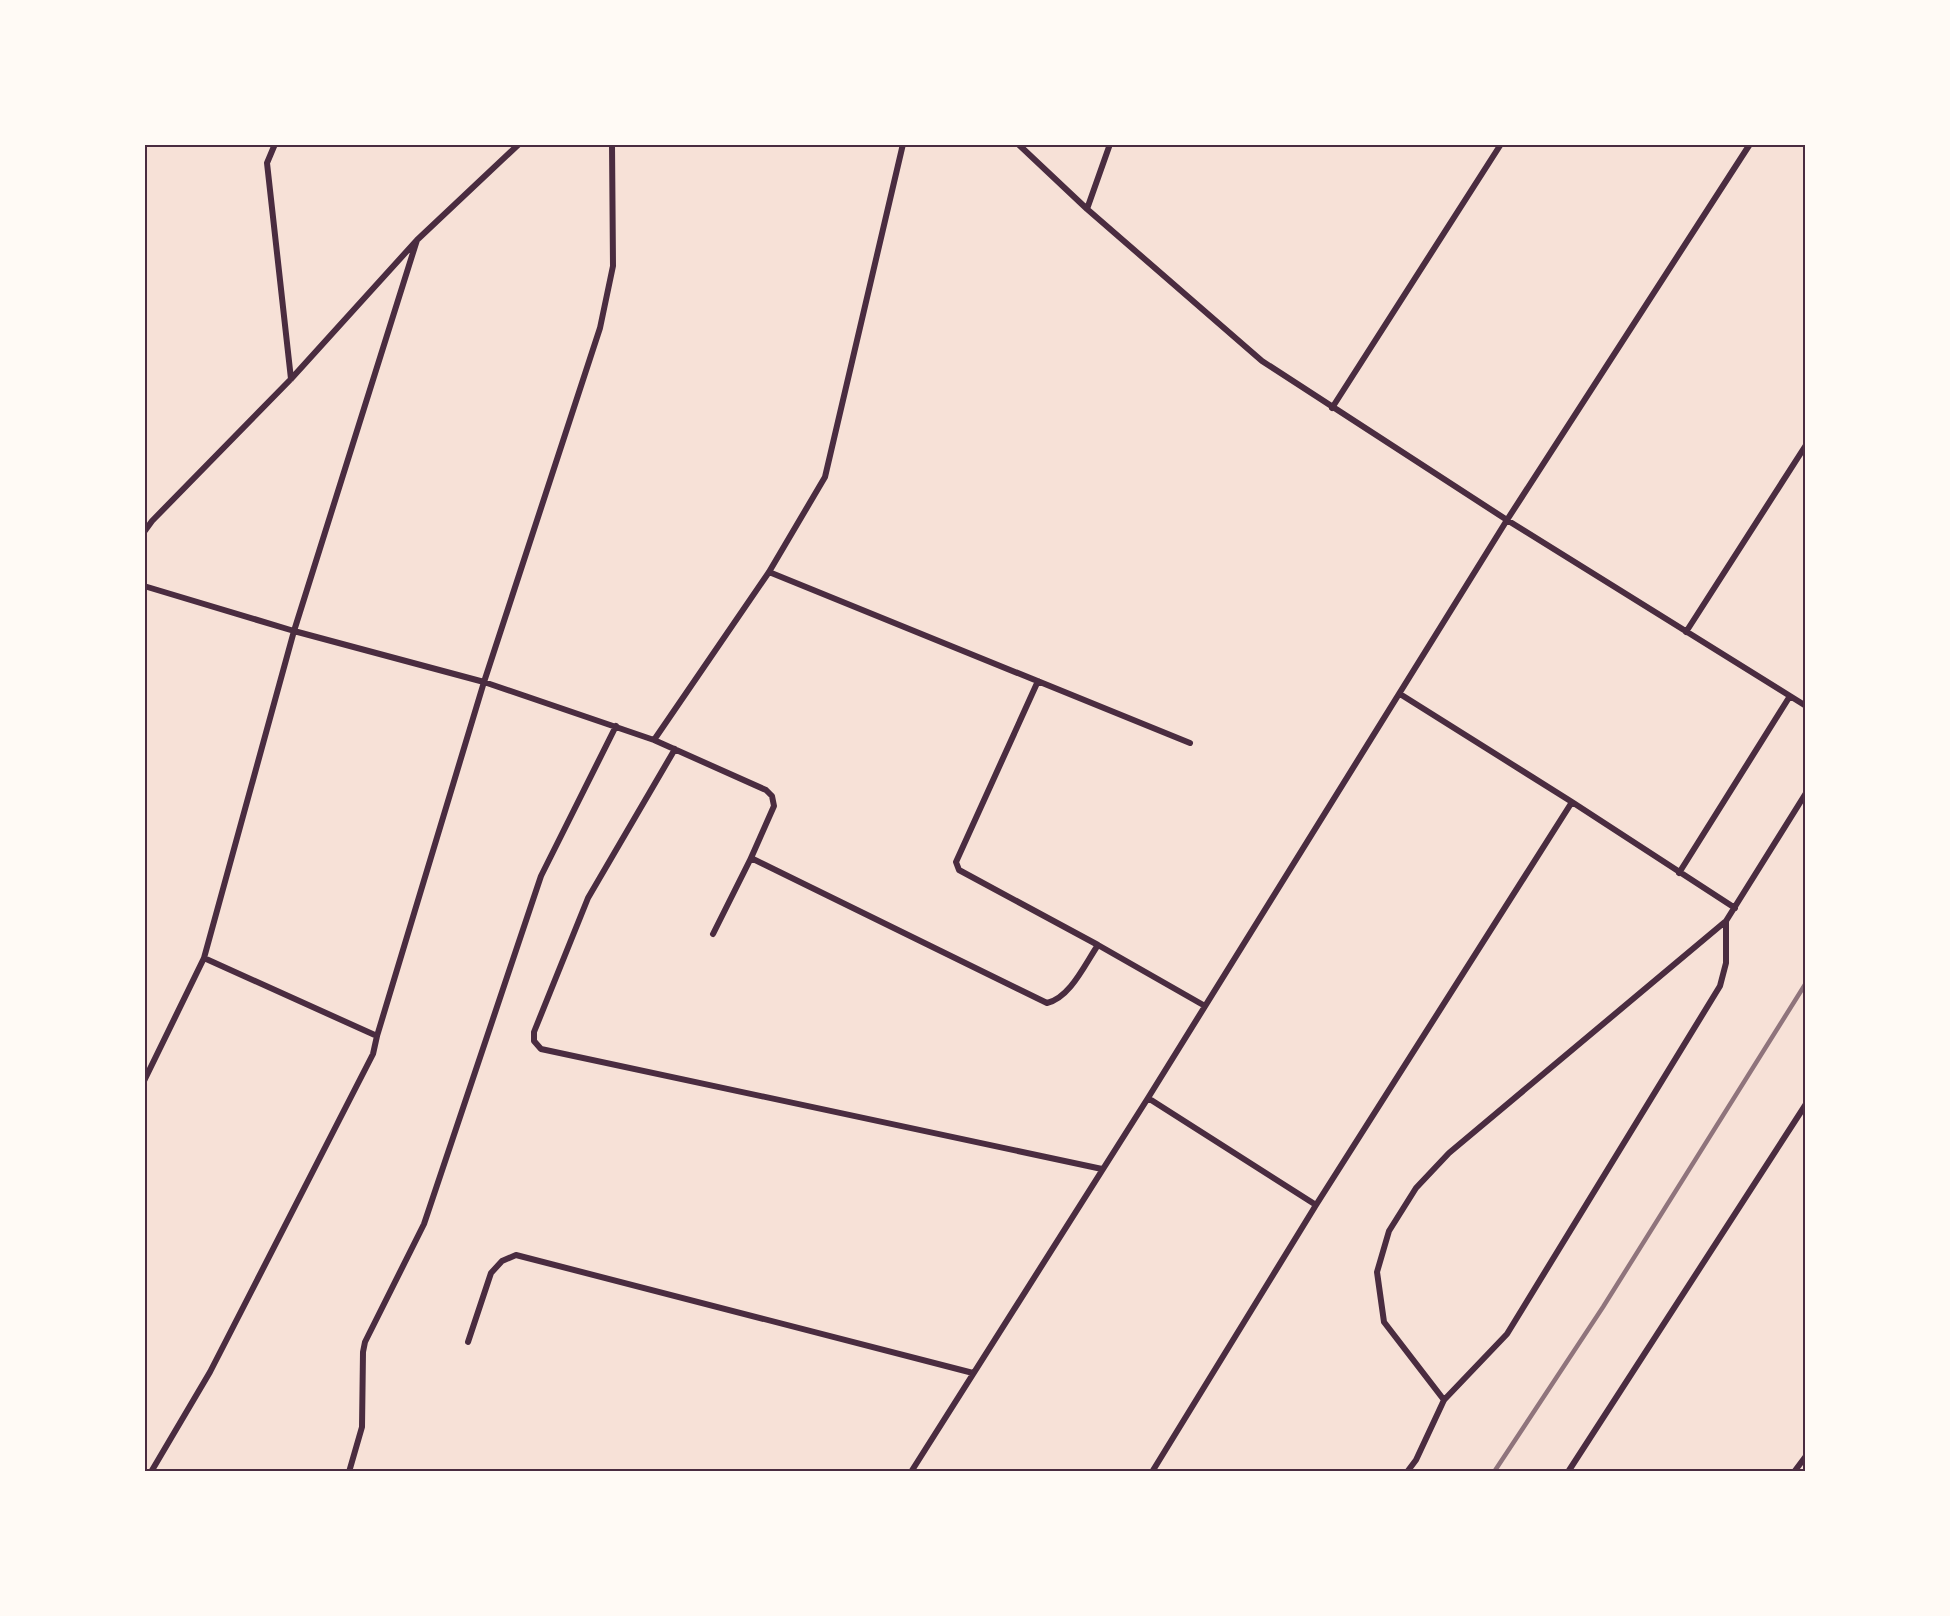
<svg xmlns="http://www.w3.org/2000/svg" width="1950" height="1616" font-family="Jost,sans-serif">
	<rect width="100%" height="100%" fill="#f7e1d7"/>
	<g fill="none" stroke-linecap="round" stroke-linejoin="round">
		<path stroke="#4a2c40" stroke-width="6" d="M275,144L267,163L291,379
			M1018,144L1087,209L1262,361L1507,520L1806,706
			M1087,209L1110,144
			M1332,408L1501,144
			M144,532L152,521L291,379L417,240L519,144
			M769,572L1190,743
			M144,586L294,631L484,682L654,740L766,790L772,796L774,806L751,858L1047,1003C1070,998 1085,964 1098,945
			M1686,632L1806,445
			M1038,681L956,862L959,870L1098,945L1205,1006
			M1400,694L1572,802L1735,908
			M654,740L769,572L825,477L903,144
			M675,749L588,898L534,1032V1041L541,1049L1102,1169
			M1679,873L1790,696
			M713,934L751,858
			M204,958L377,1036
			M144,1081L204,958L294,631L417,240
			M1148,1098L1316,1205
			M468,1342L491,1273L502,1261L516,1255L973,1373
			M1444,1400L1384,1322L1377,1272L1389,1231L1416,1188L1449,1153L1726,921
			M151,1472L210,1372L373,1054L377,1036L484,682L600,328L613,266L612,144
			M349,1472L362,1427L363,1352L365,1342L424,1224L541,876L616,726
			M911,1472L1148,1098L1507,520L1750,144
			M1152,1472L1316,1205L1572,802
			M1407,1472L1416,1460L1444,1400L1507,1334L1720,986L1726,963V921L1806,793
			M1568,1472L1806,1104
			M1794,1472L1806,1456"/>
		<path stroke="#8f747c" stroke-width="4.5" d="M1494,1472L1603,1307L1806,983"/>
	</g>
	<rect width="1950" height="1616" fill="none" stroke="#fffaf5" stroke-width="291"/>
	<rect x="146" y="146" width="1658" height="1324" fill="none" stroke="#4a2c40" stroke-width="2"/>
</svg>
